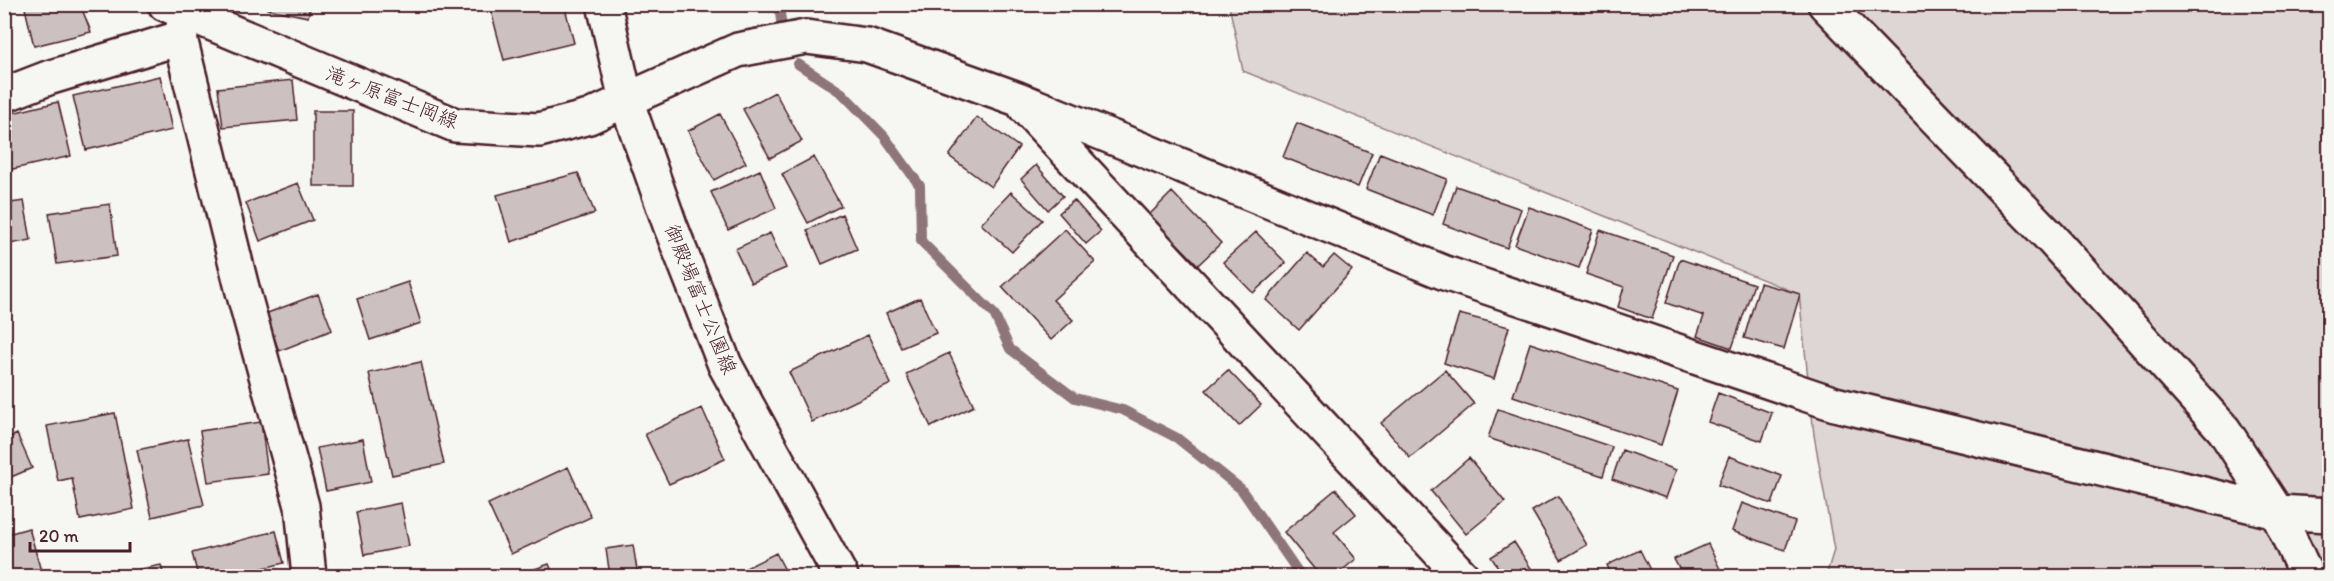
<svg xmlns="http://www.w3.org/2000/svg" width="2334" height="581" font-family="Itim,'Klee One',sans-serif">
	<rect width="100%" height="100%" fill="#f6f6f2"/>
	<filter id="ink" filterUnits="userSpaceOnUse"><feTurbulence type="fractalNoise" baseFrequency=".0167" numOctaves="2"/><feDisplacementMap in="SourceGraphic" scale="12" xChannelSelector="R" yChannelSelector="G"/><feConvolveMatrix kernelMatrix="1 2 1 2 8 2 1 2 1" color-interpolation-filters="sRGB"/></filter>
	<g filter="url(#ink)">
		<path fill="#ddd6d5" stroke="#947a80" stroke-width="1.5" d="M1229,5H2329V576H1826L1834,550L1814,435L1799,294L1243,71Z"/>
		<g fill="none" stroke-linecap="round" stroke-linejoin="round">
			<path stroke="#8e747a" stroke-width="10" d="M779,4L782,29
				M798,64L842,93L884,136L920,186L921,241L994,314L1010,349L1075,398L1123,410L1177,438L1241,489L1301,576"/>
		</g>
		<path fill="#ccc1c0" stroke="#4a1f2b" stroke-width="1.5" d="M24,4H80L91,32L34,46Z
			M269,4H311L308,17L268,9Z
			M520,4H564L574,43L504,60L491,11Z
			M160,76L172,130L86,150L73,96Z
			M293,80L297,120L223,127L218,88Z
			M775,92L802,141L770,158L743,109Z
			M58,102L71,156L4,171V115Z
			M313,111H353V186H313Z
			M720,114L746,163L714,180L688,131Z
			M977,117L1019,147L991,187L949,156Z
			M1297,123L1372,153L1358,187L1283,157Z
			M1380,153L1447,179L1433,215L1366,189Z
			M814,157L841,206L808,223L782,174Z
			M1036,165L1063,196L1048,210L1021,179Z
			M760,170L776,208L728,230L711,192Z
			M578,173L595,213L511,242L497,195Z
			M298,183L313,220L260,241L246,203Z
			M1456,186L1521,209L1507,248L1443,224Z
			M1011,192L1042,220L1012,252L981,224Z
			M1172,192L1221,243L1198,265L1149,215Z
			M1074,200L1101,231L1086,244L1059,213Z
			M24,201L31,240L4,245V204Z
			M110,204L117,256L57,264L49,213Z
			M1529,207L1593,230L1579,268L1515,245Z
			M842,214L857,249L822,264L807,230Z
			M1065,229L1095,262L1053,300L1073,320L1051,340L1002,287Z
			M1600,230L1673,255L1652,319L1618,307L1624,287L1586,274Z
			M1256,232L1286,263L1253,293L1223,262Z
			M770,233L786,268L751,283L735,249Z
			M1307,253L1323,267L1334,255L1352,270L1299,330L1266,300Z
			M1680,259L1754,284L1732,348L1697,336L1704,316L1666,303Z
			M408,282L421,323L370,340L357,299Z
			M1760,283L1800,294L1784,349L1744,338Z
			M318,294L332,330L279,351L265,314Z
			M920,298L936,333L901,348L886,313Z
			M1459,314L1509,327L1494,379L1444,363Z
			M868,335L891,384L812,422L789,372Z
			M1530,343L1678,391L1661,445L1513,396Z
			M949,353L974,406L931,427L906,374Z
			M421,362L444,464L392,475L369,373Z
			M1228,370L1261,405L1239,426L1206,390Z
			M1445,370L1474,404L1410,458L1381,423Z
			M1718,393L1772,413L1762,441L1708,422Z
			M702,408L725,459L669,484L645,434Z
			M1498,409L1612,447L1603,476L1488,438Z
			M115,413L134,509L80,520L72,478L58,481L47,426Z
			M261,422L268,474L208,482L200,431Z
			M17,434L32,468L4,480V440Z
			M188,439L204,505L152,517L137,450Z
			M363,439L371,482L326,491L317,448Z
			M1622,450L1676,470L1666,498L1612,479Z
			M1729,456L1782,476L1772,504L1718,485Z
			M1469,458L1505,502L1466,534L1431,491Z
			M568,467L591,517L511,554L488,504Z
			M1336,489L1356,514L1334,532L1356,559L1335,576H1320L1284,532Z
			M1558,496L1587,545L1561,560L1532,511Z
			M401,503L409,546L364,555L356,512Z
			M1742,503L1795,522L1785,550L1732,531Z
			M29,528L41,571L22,576H4V535Z
			M276,531L284,563L230,576H198L192,553Z
			M1514,542L1536,576H1504L1491,557Z
			M1708,544L1722,573L1714,576H1683L1674,559Z
			M633,545L638,576H610L606,549Z
			M1640,550L1653,576H1612L1607,565Z
			M776,553L788,576H730Z
			M549,564L554,576H515Z
			M161,565L164,576H104Z"/>
		<g fill="none" stroke-linecap="round" stroke-linejoin="round">
			<g stroke="#4a1f2b" stroke-width="38">
				<path id="minor" d="M1825,4L2050,237L2224,430L2277,512L2307,576
					M187,13L180,38L242,288L302,506L309,576
					M4,95L48,78L180,38
					M626,100L738,50L806,37L867,45L1018,99L1445,273L1835,404L2277,512L2330,515
					M1025,107L1462,576"/>
			</g>
			<g stroke="#4a1f2b" stroke-width="38">
				<path id="secondary" d="M165,4L455,125L539,130L589,117L626,100"/>
			</g>
			<g stroke="#4a1f2b" stroke-width="38">
				<path id="primary" d="M604,4L626,100L670,225L725,365L841,576"/>
			</g>
			<use href="#minor" stroke="#f6f6f2" stroke-width="33"/>
			<use href="#secondary" stroke="#f6f6f2" stroke-width="33"/>
			<use href="#primary" stroke="#f6f6f2" stroke-width="33"/>
		</g>
	</g>
	<g text-anchor="middle" dominant-baseline="central" stroke-width="5" stroke-linejoin="round" paint-order="stroke">
		<g font-size="20" fill="#4a1f2b" stroke="#f6f6f2">
			<text transform="translate(392 97) rotate(21)">滝ヶ原富士岡線</text>
			<text transform="translate(701 299) rotate(68)">御殿場富士公園線</text>
		</g>
	</g>
	<rect width="2334" height="581" fill="none" stroke="#f6f6f2" stroke-width="24"/>
	<rect x="12" y="12" width="2310" height="557" fill="none" stroke="#4a1f2b" stroke-width="2" filter="url(#ink)"/>
	<path d="M30 542v9h100v-9" fill="none" stroke="#4a1f2b" stroke-width="3"/>
	<text x="39" y="542" font-size="18" fill="#4a1f2b" stroke="#f6f6f2" stroke-width="4.5" paint-order="stroke">20 m</text>
</svg>
